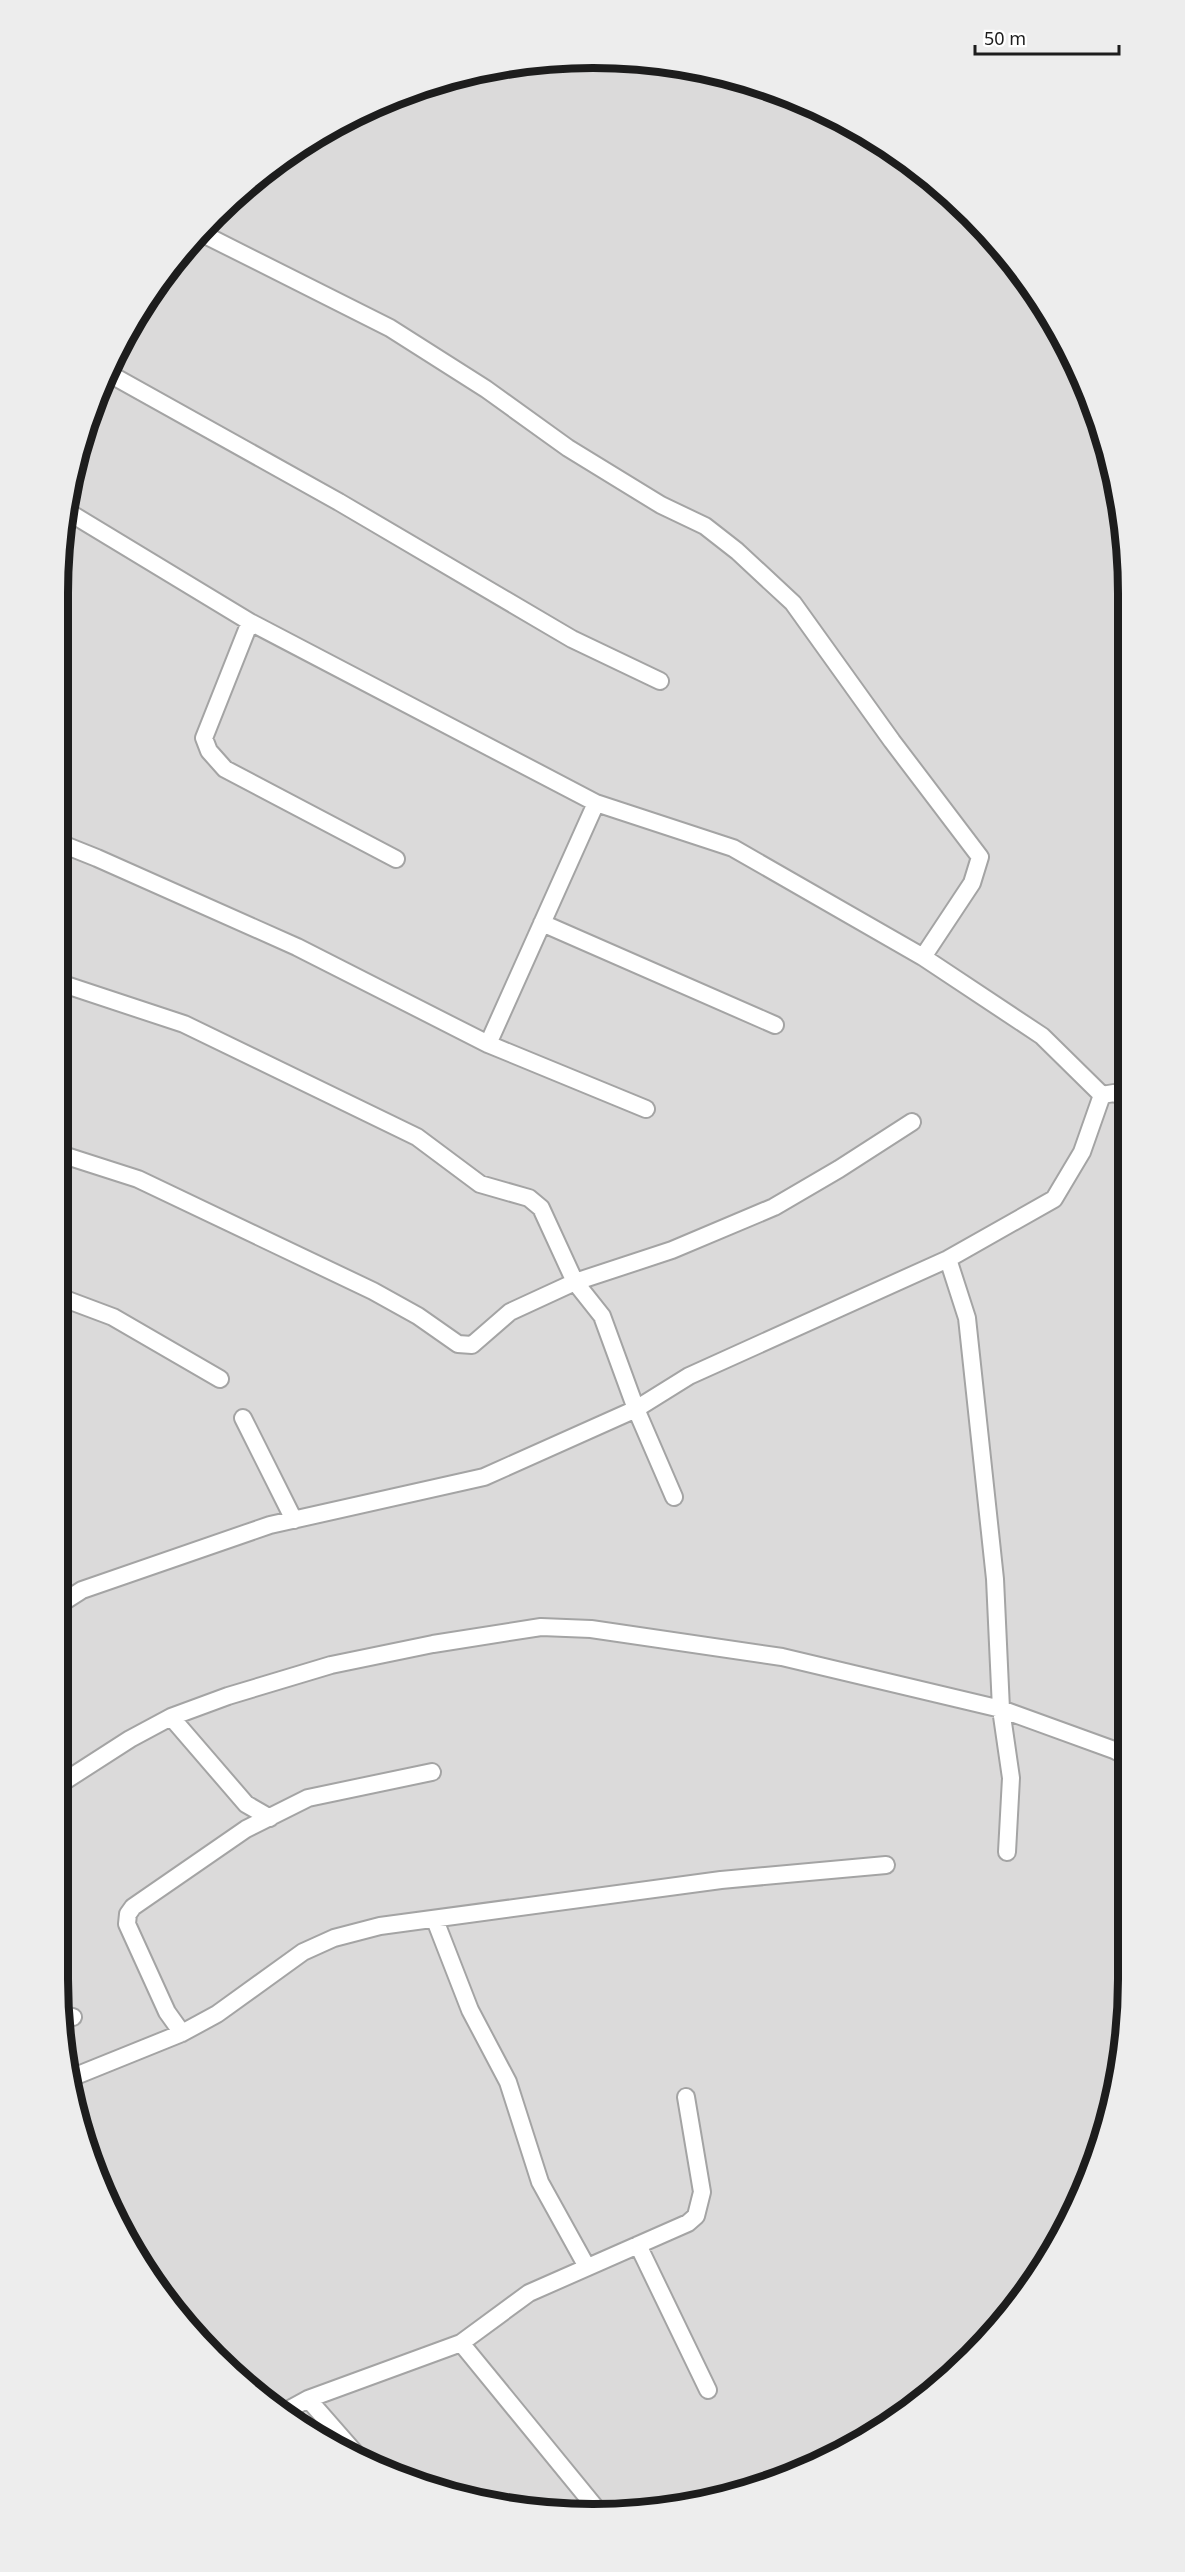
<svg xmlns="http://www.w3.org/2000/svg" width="1185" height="2572" font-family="'Noto Sans',sans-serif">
	<rect width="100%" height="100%" fill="#efece3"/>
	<path fill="#dbdada" d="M592,57L697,67L797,98L918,167L1017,266L1087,387L1123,522L1128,1980L1118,2084L1087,2184L995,2333L860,2443L764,2487L663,2510L488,2505L325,2443L190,2332L129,2247L86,2152L57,1979V592L67,488L98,388L147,295L214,214L295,147L387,98L488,67Z"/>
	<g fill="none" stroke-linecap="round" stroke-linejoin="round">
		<g stroke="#a4a4a4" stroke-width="20">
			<path id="minor" d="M199,232L390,328L486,389L568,448L661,505L705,526L737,551L793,603L892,741L980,857L972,883L923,957
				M106,372L339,502L572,639L660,681
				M65,510L250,622L596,803L733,848L923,957L1042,1036L1102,1095
				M250,622L204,738L209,751L225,769L396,859
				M57,842L97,858L297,947L488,1044L646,1109
				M542,923L775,1025
				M57,982L184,1024L417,1137L480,1184L529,1198L541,1208L575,1282L602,1316L636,1409L674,1497
				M488,1044L596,803
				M1102,1095L1114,1093L1125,1098
				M57,1153L138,1179L373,1291L418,1316L458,1344L472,1345L510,1312L575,1282L672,1250L774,1207L839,1169L912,1122
				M948,1259L967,1318L995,1579L1001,1709L1011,1778L1007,1852
				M57,1296L113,1317L220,1379
				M243,1418L294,1520
				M57,1606L82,1590L270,1525L484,1477L636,1409L689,1376L948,1259L1054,1199L1082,1152L1102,1095
				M171,1717L246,1804L270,1818
				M57,1786L130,1739L171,1717L228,1696L331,1665L433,1644L541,1627L591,1629L782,1657L1001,1709L1114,1750L1127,1757
				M435,1920L470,2010L508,2082L540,2182L587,2267
				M63,2015L73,2017
				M182,2033L167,2012L127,1924L128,1914L133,1907L246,1829L308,1798L432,1772
				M73,2077L182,2033L217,2014L303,1952L334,1938L380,1926L721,1880L886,1865
				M638,2245L708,2390
				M461,2343L596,2508
				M308,2399L357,2455
				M286,2411L308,2399L461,2343L529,2293L688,2223L696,2216L702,2192L686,2097"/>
		</g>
		<use href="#minor" stroke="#fff" stroke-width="16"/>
	</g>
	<path d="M0 0H1185V2572H0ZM593 68H593A525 525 0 0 1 1118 593V1979A525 525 0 0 1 593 2504H593A525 525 0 0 1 68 1979V593A525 525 0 0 1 593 68Z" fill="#ededed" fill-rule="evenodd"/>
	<path fill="none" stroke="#1d1d1d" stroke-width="8" d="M593 68H593A525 525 0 0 1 1118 593V1979A525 525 0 0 1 593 2504H593A525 525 0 0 1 68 1979V593A525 525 0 0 1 593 68Z"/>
	<path d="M975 45v9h144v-9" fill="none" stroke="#1d1d1d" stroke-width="3"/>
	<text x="984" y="45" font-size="18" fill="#1d1d1d" stroke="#ffffff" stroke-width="4.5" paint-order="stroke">50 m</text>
</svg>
